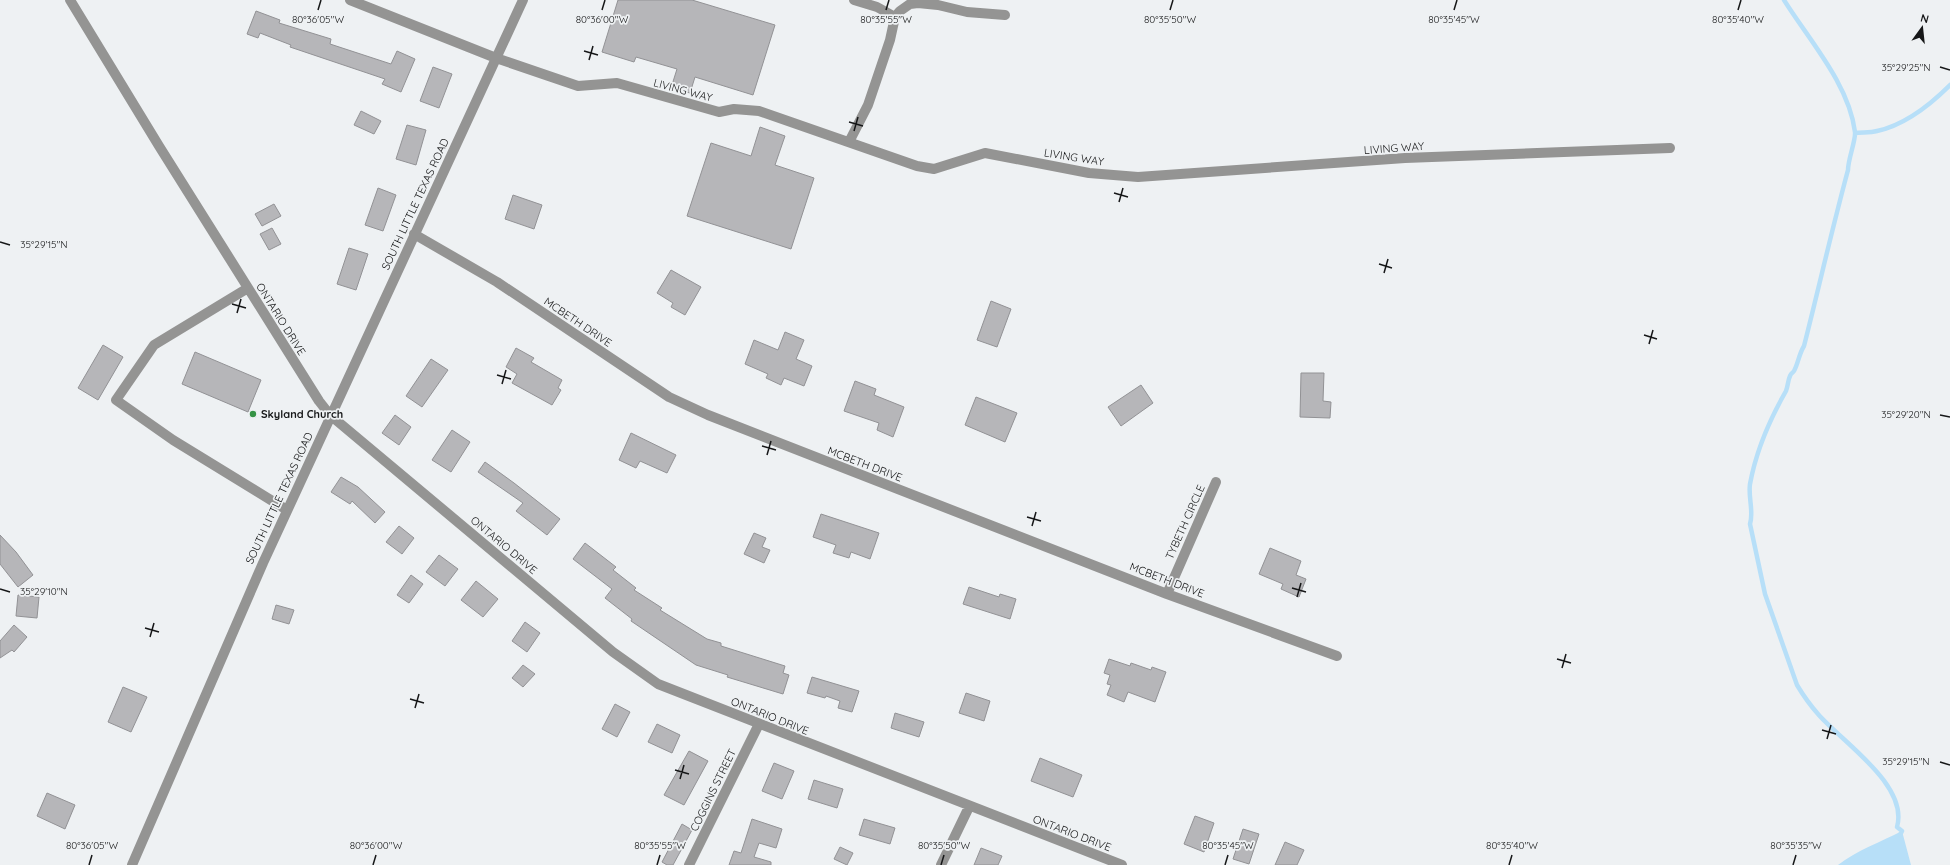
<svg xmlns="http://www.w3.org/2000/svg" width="1950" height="865" font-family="Quicksand,sans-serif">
	<rect width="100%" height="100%" fill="#eef1f3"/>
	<path fill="#b7dff8" d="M1902,831L1911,865H1838C1857,850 1881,842 1902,831Z"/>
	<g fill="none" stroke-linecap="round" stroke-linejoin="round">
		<path stroke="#b7dff8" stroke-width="4.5" d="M1784,0C1809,40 1849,84 1855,132C1856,140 1848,159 1848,170C1832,229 1819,287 1804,346C1799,354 1798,364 1794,371C1791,375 1792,372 1790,376C1788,380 1788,386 1786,391C1770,419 1756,451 1750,484C1748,497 1754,512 1750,524L1765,594L1797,685C1803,695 1810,705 1818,714C1842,742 1909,785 1897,827L1902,831L1900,835
			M1855,133C1862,132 1870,133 1877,131C1904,125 1931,104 1950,85"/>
	</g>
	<path fill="#b6b6b9" stroke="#929295" d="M618,0H692L775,25L753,95L695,77L690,93L671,88L677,69L636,57L634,62L602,52Z
		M256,11L280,20L279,23L331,39L330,44L391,64L397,51L415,59L401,92L382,84L385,79L290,47L291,45L260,33L258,38L247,34Z
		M433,67L452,74L439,108L420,101Z
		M361,111L381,121L374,134L354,125Z
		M407,125L426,130L416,165L396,159Z
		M760,127L785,136L775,165L814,178L791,249L687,216L711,143L751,156Z
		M378,188L396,195L383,231L365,225Z
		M513,195L542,205L534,229L505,219Z
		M274,204L281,216L262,226L255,214Z
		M272,228L281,244L269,250L260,234Z
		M349,248L368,254L356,290L337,284Z
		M671,270L701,287L685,315L671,307L673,303L657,293Z
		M991,301L1011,309L997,347L977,340Z
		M785,332L804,340L796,359L812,366L804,386L784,378L781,385L766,378L768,374L745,364L754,340L778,350Z
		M103,345L123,357L98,400L78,388Z
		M516,348L534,358L531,362L562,380L558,388L561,390L552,405L512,383L517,374L506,367Z
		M195,352L261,380L248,412L182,384Z
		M431,359L448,370L422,407L406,396Z
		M1301,373H1324L1323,401L1331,402L1330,418L1300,417Z
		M855,381L876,389L874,395L904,407L893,437L877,430L879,423L844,411Z
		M1141,385L1153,403L1121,426L1108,407Z
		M976,397L1017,413L1005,442L965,425Z
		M395,415L411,427L399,445L382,433Z
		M452,430L470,442L451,472L432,460Z
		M631,433L676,455L667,473L640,461L636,468L619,460Z
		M485,462L514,483L560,519L547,535L516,511L523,503L478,472Z
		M341,477L358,487L385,512L375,523L352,501L350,504L331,492Z
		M821,514L879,533L870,559L851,552L849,558L833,553L836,545L813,537Z
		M399,526L414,538L402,554L386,542Z
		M754,533L766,538L762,547L770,550L764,563L744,554Z
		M0,535L16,552L33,575L18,587L0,564Z
		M585,543L616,567L613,570L636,588L634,590L662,608L660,610L707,639L721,643V646L785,666L783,673L789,675L783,694L727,677L728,675L696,665L631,621L632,619L605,598L612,589L573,559Z
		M1270,548L1301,561L1296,575L1306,579L1299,597L1281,589L1283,584L1259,574Z
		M439,555L458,569L445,586L426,572Z
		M411,575L423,584L409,603L397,595Z
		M476,581L498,599L483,617L461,600Z
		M969,587L999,597L1000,594L1016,599L1010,619L963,604Z
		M18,595L39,597L37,618L16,616Z
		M276,605L294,610L289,624L272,619Z
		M525,622L540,633L527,652L512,641Z
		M14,625L27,637L14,652L12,650L0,658V641Z
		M1109,659L1130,666L1131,663L1151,670L1152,667L1166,672L1155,702L1128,692L1124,702L1107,695L1111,685L1107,684L1110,675L1104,673Z
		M523,665L535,674L523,687L512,678Z
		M812,677L859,691L852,712L838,708L840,701L826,696L825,698L807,693Z
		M123,687L147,697L131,732L108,722Z
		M966,693L990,701L984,721L959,713Z
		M615,704L630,712L617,737L602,729Z
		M895,713L924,722L919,737L891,728Z
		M657,724L680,735L672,753L648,742Z
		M689,751L708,761L684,805L664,795Z
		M1040,758L1082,775L1073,797L1031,781Z
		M774,763L794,771L782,799L762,791Z
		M814,780L843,789L837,808L808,799Z
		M47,793L75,805L65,829L37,816Z
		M1195,816L1214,823L1204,852L1184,844Z
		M752,819L782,829L776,848L759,843L754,857L771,862V865H729L734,851L741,853Z
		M864,819L895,828L890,844L859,835Z
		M682,824L692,830L673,865H667L662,862Z
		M1243,829L1259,834L1249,864L1233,859Z
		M1285,842L1304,850L1297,865H1275Z
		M840,847L853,853L847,865L834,859Z
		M981,848L1002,856L998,865H974Z"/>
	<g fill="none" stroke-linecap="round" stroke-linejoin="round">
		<path stroke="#949493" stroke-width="10" d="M70,0L159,146L319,401L330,415L613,652L658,684L1122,865
			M350,0L496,58L578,86L617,83L719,112L734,109L759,111L917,166L934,169L985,153L1089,173L1138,177L1405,158L1670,148
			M854,0L877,7L895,17
			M849,142L868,105L890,40L895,17L900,11L910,4L918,3L938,5L967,12L1005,15
			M414,234L497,282L669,397L708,415L1167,594L1337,656
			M248,288L154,345L116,400L173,440L287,510
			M1167,594L1216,482
			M132,865L263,563L523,0
			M689,865L759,724
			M941,865L969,807"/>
	</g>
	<path fill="none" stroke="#161718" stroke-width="1.5" d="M318,10L321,0M602,10L605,0M886,10L889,0M1170,10L1173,0M1454,10L1457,0M1738,10L1741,0M584,51L598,55M589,60L593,46M1940,67L1950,70M849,122L863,126M854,131L858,117M1114,193L1128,197M1119,202L1123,188M0,242L10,245M1379,264L1392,268M1384,273L1388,259M232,304L246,308M237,313L241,299M1644,335L1657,339M1649,344L1653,330M497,375L511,379M502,384L506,370M1940,415L1950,417M762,446L776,450M767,455L771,441M1027,517L1041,521M1032,526L1036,512M1292,588L1306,592M0,589L10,592M1297,597L1301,583M145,628L159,632M150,637L154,623M1557,659L1571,663M1562,668L1566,654M410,699L424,703M415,708L419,694M1822,730L1836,734M1827,739L1831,725M1940,762L1950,765M675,770L689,774M680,779L684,765M89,865L92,855M373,865L376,855M657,865L660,855M941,865L944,855M1225,865L1228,855M1509,865L1512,855M1793,865L1796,855"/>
	<circle fill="#359345" stroke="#eef1f3" stroke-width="1.5" cx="253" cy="414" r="4"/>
	<g text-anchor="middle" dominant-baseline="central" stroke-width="3.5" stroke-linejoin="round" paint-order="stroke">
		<g font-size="11" fill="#161718" stroke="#eef1f3">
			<text transform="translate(683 90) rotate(15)">LIVING WAY</text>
			<text transform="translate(1394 148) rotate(-4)">LIVING WAY</text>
			<text transform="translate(1074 157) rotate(9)">LIVING WAY</text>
			<text transform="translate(415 204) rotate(-65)">SOUTH LITTLE TEXAS ROAD</text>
			<text transform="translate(281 319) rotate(58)">ONTARIO DRIVE</text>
			<text transform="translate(578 322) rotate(34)">MCBETH DRIVE</text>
			<text transform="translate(865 464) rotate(21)">MCBETH DRIVE</text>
			<text transform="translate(279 498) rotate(-65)">SOUTH LITTLE TEXAS ROAD</text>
			<text transform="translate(1185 522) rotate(-66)">TYBETH CIRCLE</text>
			<text transform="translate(504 545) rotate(40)">ONTARIO DRIVE</text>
			<text transform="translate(1167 580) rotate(21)">MCBETH DRIVE</text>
			<text transform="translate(770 716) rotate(22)">ONTARIO DRIVE</text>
			<text transform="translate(713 790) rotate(-64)">COGGINS STREET</text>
			<text transform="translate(1072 833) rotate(21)">ONTARIO DRIVE</text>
		</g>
		<g font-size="11" font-weight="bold" fill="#161718" stroke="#eef1f3" text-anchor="start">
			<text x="261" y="414">Skyland Church</text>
		</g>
	</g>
	<g font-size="10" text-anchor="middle" fill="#161718" stroke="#eef1f3" stroke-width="3.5" stroke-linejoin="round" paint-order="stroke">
		<text x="318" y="23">80°36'05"W</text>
		<text x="602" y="23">80°36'00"W</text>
		<text x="886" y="23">80°35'55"W</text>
		<text x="1170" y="23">80°35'50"W</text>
		<text x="1454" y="23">80°35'45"W</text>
		<text x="1738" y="23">80°35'40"W</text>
		<text x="1906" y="71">35°29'25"N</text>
		<text x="44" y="248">35°29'15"N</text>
		<text x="1906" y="418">35°29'20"N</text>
		<text x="44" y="595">35°29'10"N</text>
		<text x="1906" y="765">35°29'15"N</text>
		<text x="92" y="849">80°36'05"W</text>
		<text x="376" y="849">80°36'00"W</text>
		<text x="660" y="849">80°35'55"W</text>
		<text x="944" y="849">80°35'50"W</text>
		<text x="1228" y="849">80°35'45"W</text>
		<text x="1512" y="849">80°35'40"W</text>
		<text x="1796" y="849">80°35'35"W</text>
	</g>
	<g transform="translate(1922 28) rotate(15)" stroke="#eef1f3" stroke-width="3" paint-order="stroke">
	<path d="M0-3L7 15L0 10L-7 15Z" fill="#161718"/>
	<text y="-6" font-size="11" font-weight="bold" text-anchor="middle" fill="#161718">N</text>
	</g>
</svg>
